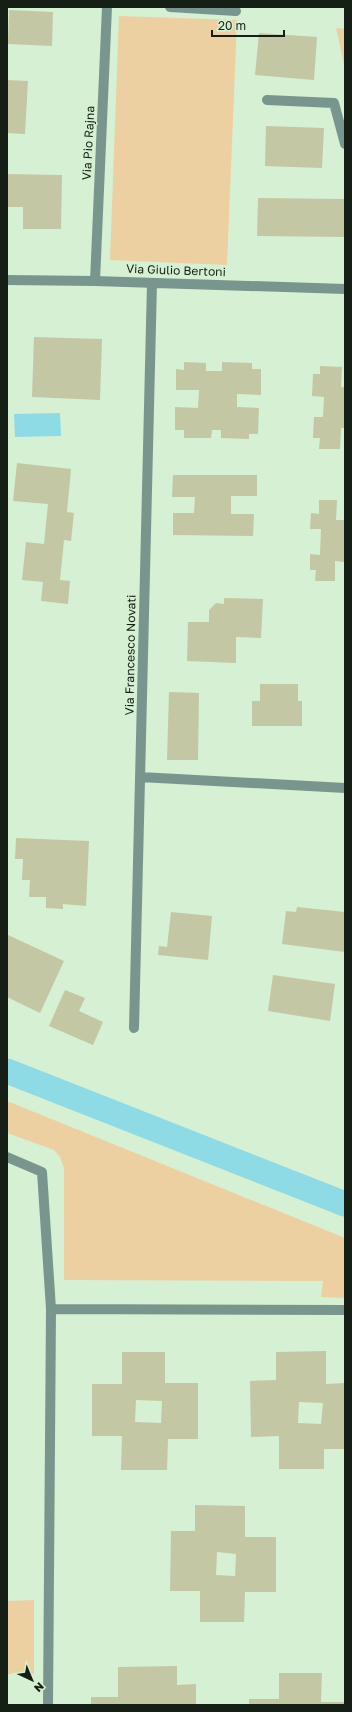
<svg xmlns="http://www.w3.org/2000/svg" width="352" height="1712" font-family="'Golos Text',sans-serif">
	<rect width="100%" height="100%" fill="#d5f0d3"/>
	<path fill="#edd0a1" d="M119,16L237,20L227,265L110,260Z
		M336,28L345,29V69Z
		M7,1101L345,1238V1298L321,1297L323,1281L64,1280V1168L60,1157L54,1150L7,1133Z
		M34,1600V1674H7V1601Z"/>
	<path fill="#8edbe6" d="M60,413L61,436L15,437L14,414Z"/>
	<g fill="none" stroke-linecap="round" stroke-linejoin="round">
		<path stroke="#8edbe6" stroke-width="25" d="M7,1071L345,1204"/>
	</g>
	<path fill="#c4c7a3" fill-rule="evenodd" d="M9,10L53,12L52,46L8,44Z
		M259,33L317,37L314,80L255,75Z
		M7,80L28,81L25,134L7,133Z
		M266,126L324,128L322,168L265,166Z
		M7,174L62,175L61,229H23V207H7Z
		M258,198L345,199L344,237L257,236Z
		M34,337L102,339L100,400L32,397Z
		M184,362L206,363V371H222V362L252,363V369H261V395L237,394V407L259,408L258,434H249V439L221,438V430H212L211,438H184V430H175V407L198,408L199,390H176V369L184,370Z
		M320,366L342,367L341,387H345V428H341L340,449H319L320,438H313L314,417H323L324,397L312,396L313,374H320Z
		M17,463L71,469L67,512L74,513L71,541L64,540L60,580L70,581L68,604L41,601L43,582L22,580L26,542L44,544L48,504L13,501Z
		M173,475H257V496H231V514H254L253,536L173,535V513H194L195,497H172Z
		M319,500H337L336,520H345V562L335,561V581H315L316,570H310V554L320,555L321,529H310L311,513L319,514Z
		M224,598L263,599L261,638L236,637V663L187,661L188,622H209V610L216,603L224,604Z
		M260,684H298V701H302V726H252V701H260Z
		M169,692L199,693L198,760H167Z
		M16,838L89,841L86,906L63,904V909L46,908V897H29L30,880H22L23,859H15Z
		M297,907L345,912V952L282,944L286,911L296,912Z
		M171,912L212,916L208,960L158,955L159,946L167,947Z
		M8,935L64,961L40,1013L7,997V938Z
		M273,975L335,984L330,1021L268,1011Z
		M65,990L85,998L79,1011L103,1022L93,1045L49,1026Z
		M326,1351V1384L345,1383V1449H324V1469H279V1436L251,1437L250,1381L276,1380V1352ZM299,1402L323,1403L321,1424L298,1423Z
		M122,1352H165V1383H198V1439H168L167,1470H121L122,1436H92V1384H122ZM136,1400L162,1401L161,1423L135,1422Z
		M195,1505L245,1506V1537H276V1592H245L244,1622H200V1591H170L171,1531H195ZM217,1552L236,1554L235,1576L216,1575Z
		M177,1666V1685L196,1684V1705H91V1697H118V1667Z
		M279,1673H322L321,1702H345V1705H249V1699H279Z"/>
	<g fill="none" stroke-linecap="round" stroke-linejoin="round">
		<path stroke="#79968e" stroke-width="10" d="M170,7L236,11
			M267,100L334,103L345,144
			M7,280L95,281L345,289
			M95,281L107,7
			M140,777L345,788
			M134,1028L152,283
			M7,1157L42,1172L51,1309L48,1705
			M51,1309L345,1310"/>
	</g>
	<g text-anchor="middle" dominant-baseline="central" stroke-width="3" stroke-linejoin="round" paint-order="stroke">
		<g font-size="12" fill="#151f15" stroke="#d5f0d3">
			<text transform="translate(88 143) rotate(-87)">Via Pio Rajna</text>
			<text transform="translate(176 270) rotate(2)">Via Giulio Bertoni</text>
			<text transform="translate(130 655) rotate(-89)">Via Francesco Novati</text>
		</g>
	</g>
	<rect width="352" height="1712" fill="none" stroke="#151f15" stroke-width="16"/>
	<g transform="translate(32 1680) rotate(136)" stroke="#d5f0d3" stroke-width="3" paint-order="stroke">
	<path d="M0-3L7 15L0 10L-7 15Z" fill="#151f15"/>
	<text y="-6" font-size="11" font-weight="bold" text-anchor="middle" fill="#151f15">N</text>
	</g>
	<path d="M212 30v6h72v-6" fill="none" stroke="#151f15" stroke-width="2"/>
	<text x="218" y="30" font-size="12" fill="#151f15" stroke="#d5f0d3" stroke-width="3" paint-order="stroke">20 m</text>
</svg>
